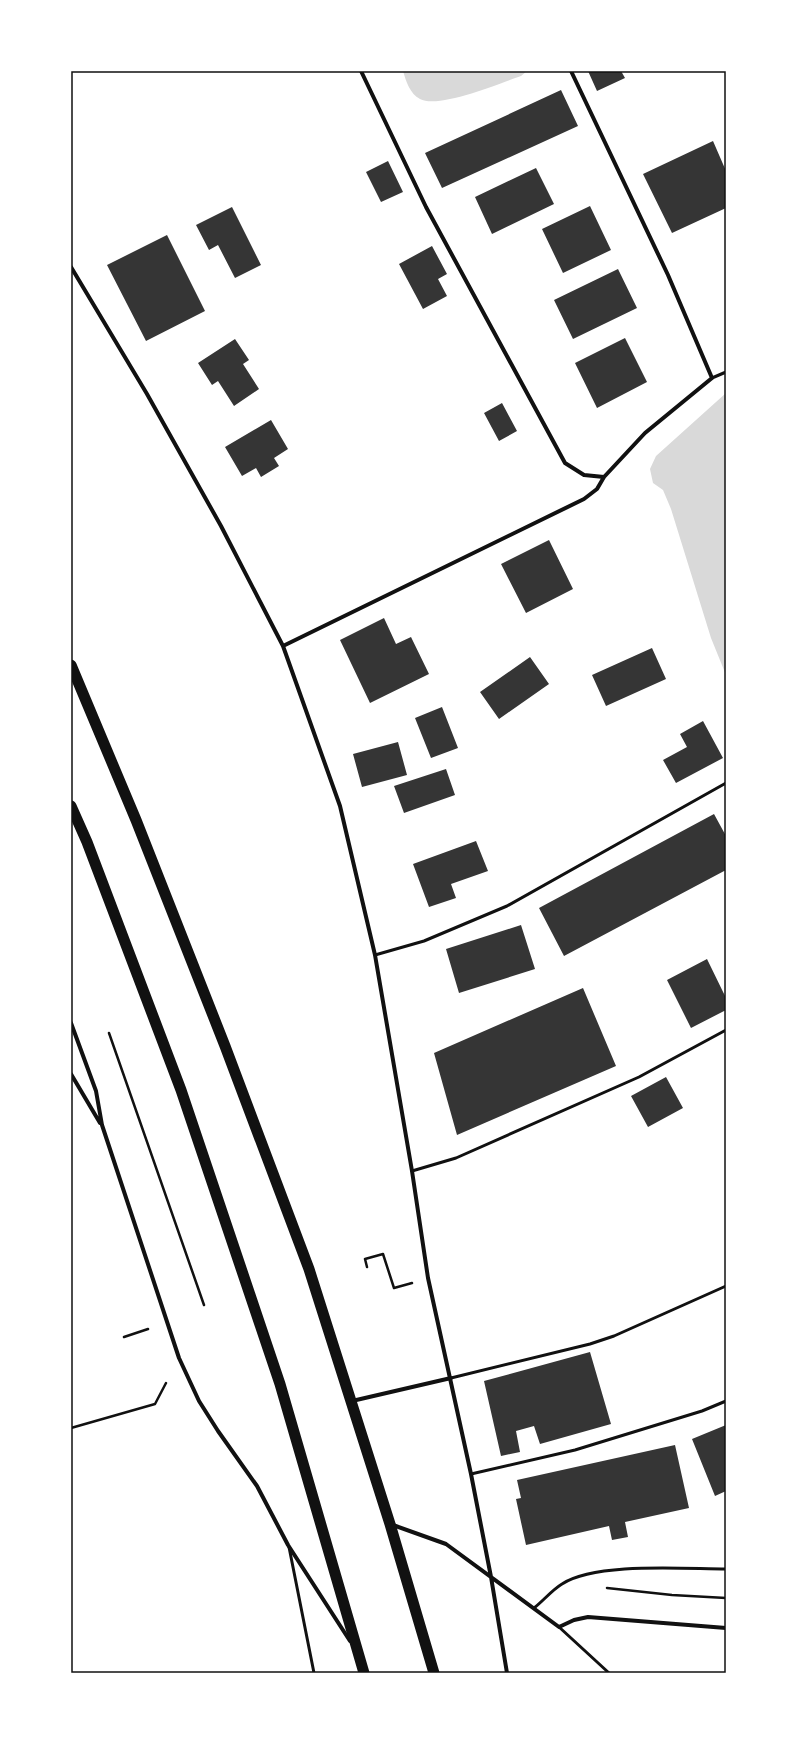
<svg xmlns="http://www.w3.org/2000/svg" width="797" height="1744" font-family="'Exo 2',sans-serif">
	<rect width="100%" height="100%" fill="#fff"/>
	<path fill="#d9d9d9" d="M403,71H527L521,76C500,83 439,109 420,99C410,94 406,81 403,71Z
		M726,393V675L711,638L671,509L663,490L653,483L650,469L656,456Z"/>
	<path fill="#353535" d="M588,71H621L625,78L597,91Z
		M561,90L578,126L442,188L425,153Z
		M713,141L726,171V208L672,233L643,174Z
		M388,161L403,192L381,202L366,172Z
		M536,168L554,204L492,234L475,197Z
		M590,206L611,250L563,273L542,229Z
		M232,207L261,265L235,278L218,245L209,250L196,225Z
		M167,235L205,311L146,341L107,265Z
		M432,246L447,274L438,279L447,296L423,309L399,264Z
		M618,269L637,308L573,339L554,300Z
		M625,338L647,382L597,408L575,363Z
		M235,339L249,360L243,364L259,389L234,406L218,381L212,385L198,363Z
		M502,403L517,431L499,441L484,413Z
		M271,420L288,449L274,458L279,466L261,477L256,468L242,476L225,447Z
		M549,540L573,589L526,613L501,564Z
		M384,618L396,644L411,637L429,674L370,703L340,640Z
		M652,648L666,679L606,706L592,675Z
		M530,657L549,684L499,719L480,692Z
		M442,707L458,748L431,758L415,718Z
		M703,721L723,758L676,783L663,760L687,747L680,734Z
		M398,742L407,775L362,787L353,754Z
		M446,769L455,795L404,813L394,786Z
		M714,814L726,836V870L564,956L539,908Z
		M476,841L488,871L451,884L456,898L429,907L413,864Z
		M521,925L535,969L459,993L446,949Z
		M707,959L726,998V1010L691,1028L667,980Z
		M583,988L616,1066L457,1135L434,1053Z
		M666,1077L683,1108L648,1127L631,1096Z
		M590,1352L611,1424L540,1444L534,1426L516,1431L520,1452L501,1456L484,1381Z
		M726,1425V1491L715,1496L692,1439Z
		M675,1445L689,1508L625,1522L628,1537L612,1540L609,1526L526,1545L516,1499L521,1498L517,1480Z"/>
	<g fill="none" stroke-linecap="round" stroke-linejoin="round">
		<path stroke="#111" stroke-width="2.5" d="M109,1033L204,1305
			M367,1267L365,1259L383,1254L394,1288L412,1283
			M124,1337L148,1329
			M71,1428L155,1404L166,1383
			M607,1588L672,1595L726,1598"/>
		<path stroke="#111" stroke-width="3" d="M712,378L726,372
			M375,955L424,941L507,906L726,783
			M412,1171L456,1158L639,1077L726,1030
			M451,1378L590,1344L614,1336L726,1286
			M471,1474L575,1450L702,1411L726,1401
			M289,1547L314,1673
			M534,1608C543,1601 552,1590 562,1584C596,1562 684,1569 726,1569
			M559,1627L609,1673"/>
		<path stroke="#111" stroke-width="4" d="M361,71L426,207L565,463L584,475L604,477
			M71,267L147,394L221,526L283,646L340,806L375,955L412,1171L428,1278L471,1474L491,1577L507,1673
			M283,646L584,499L597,489L604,477L645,433L712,378L668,275L571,71
			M71,1023L96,1091L102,1125L179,1358L199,1401L218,1431L257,1486L288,1545L350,1641
			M71,1074L100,1123
			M352,1401L451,1378
			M393,1525L446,1544L559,1627L574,1620L588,1617L726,1628"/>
		<path stroke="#111" stroke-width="11" d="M71,665L136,820L225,1046L309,1269L390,1524L434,1673
			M71,806L87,842L181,1090L280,1384L364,1673"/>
	</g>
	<rect width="797" height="1744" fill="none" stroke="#ffffff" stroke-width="144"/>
	<rect x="72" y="72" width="653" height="1600" fill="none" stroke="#111" stroke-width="1.5"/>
</svg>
